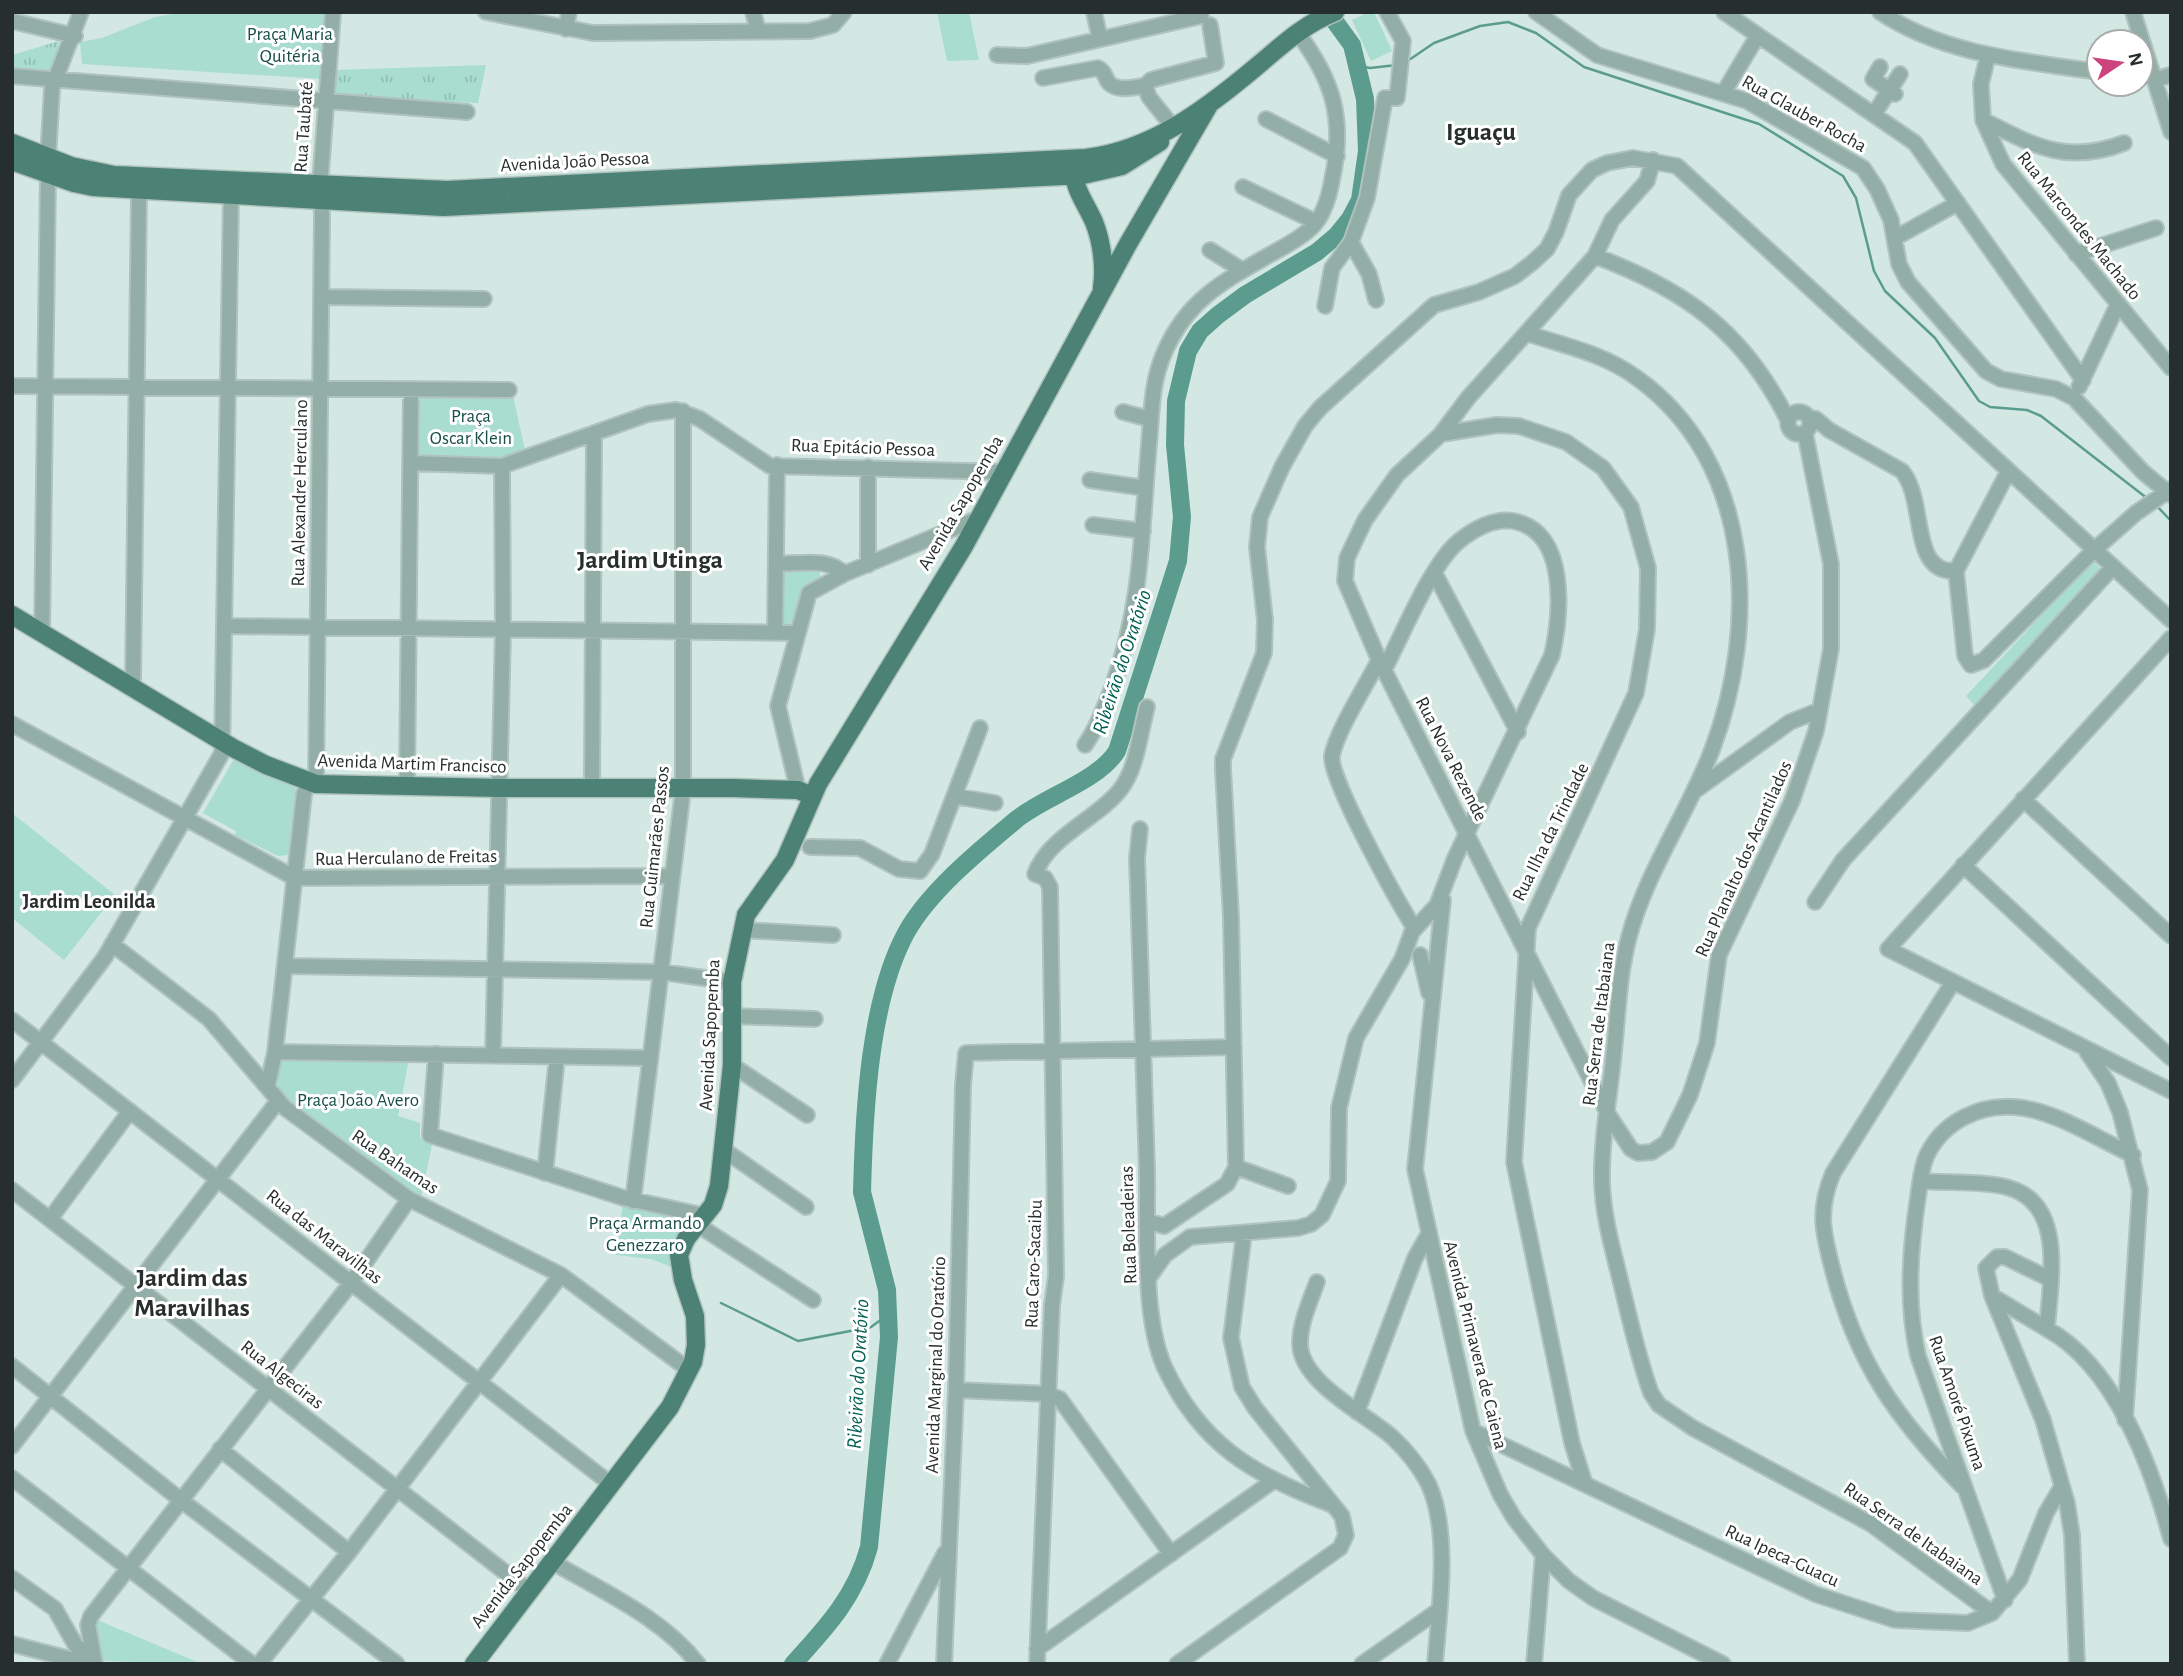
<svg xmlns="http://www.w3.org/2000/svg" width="2183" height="1676" font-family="'Alegreya Sans',sans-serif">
	<defs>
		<pattern id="grass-tufts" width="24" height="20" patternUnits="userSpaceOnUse" patternTransform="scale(1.75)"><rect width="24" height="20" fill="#a8ddd0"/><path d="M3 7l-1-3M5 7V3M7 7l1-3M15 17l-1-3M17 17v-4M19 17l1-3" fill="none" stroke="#90beb3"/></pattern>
	</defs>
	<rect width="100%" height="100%" fill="#d3e8e3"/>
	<path fill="url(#grass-tufts)" d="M59,41L53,71L12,69V55Z
		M486,65L478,103L331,97L334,70Z"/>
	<path fill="#a8ddd0" d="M186,12H325L322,79L82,64L80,42L102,38L155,17Z
		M937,12H969L979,60L947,61Z
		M1369,12H1374L1392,51L1371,61L1352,20Z
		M423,395L513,396L525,450L495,459L419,458L416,455L417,399Z
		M2092,561L2100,568L2088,583L1975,706L1966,696Z
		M819,569L821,578L806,589L795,620L786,626L781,621L782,573L783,571Z
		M234,759L296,786L288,855L278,856L235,835L236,831L203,813Z
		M12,813L115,895L64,960L12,918Z
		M284,1059H409L398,1116L420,1123V1138L432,1144L421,1199L407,1192L285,1099C276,1087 272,1070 284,1059Z
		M623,1203L686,1218L674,1268L651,1259L616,1255Z
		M95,1619L202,1664L101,1661L97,1656Z"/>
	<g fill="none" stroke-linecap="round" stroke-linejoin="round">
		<path stroke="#5b9c8e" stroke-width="2.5" d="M1406,62L1434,43L1480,26L1508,22L1536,33L1584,67L1759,124L1843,176L1856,198L1874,271L1885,291L1935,338L1979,401L1990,407L2027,410L2041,416L2148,499
			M1355,65L1370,68L1397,65
			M2156,505L2171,521
			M721,1303L798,1341L871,1327L889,1314"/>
		<path stroke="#5b9c8e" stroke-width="18" d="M793,1664C826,1628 856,1596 869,1547L889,1337L887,1290L862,1192C864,1114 869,1001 906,933C929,891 981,849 1017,819C1046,796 1098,781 1117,751L1178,561L1182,517L1175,445L1176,401L1188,351L1200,331L1218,315L1245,295L1317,252L1337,235L1350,219L1360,200L1367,151L1365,99L1352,45L1328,12"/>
		<g stroke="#b0c3bf" stroke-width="18">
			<path id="minor" d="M486,12L593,33L810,31L833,25L844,12
				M753,12L758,30
				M1094,12L1100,39
				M1536,12L1597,55L1747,101L1863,168L1877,189L1891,220L1899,264L1908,282L1986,371L2001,379L2056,389L2074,398L2143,472L2171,495
				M1724,12L1915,143L2083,380
				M1880,12C1944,55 2024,61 2099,72
				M2133,12L2171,132
				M12,21L75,36
				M566,29L569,12
				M997,55L1027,56L1201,16
				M1988,55L1981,84L1983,120L2003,164L2171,368
				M1880,67L1873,79L1895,94
				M12,76L467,112
				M1043,78L1098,68C1106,72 1104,77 1109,83C1118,92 1134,87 1145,86
				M2154,80L2171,75
				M1724,92L1758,35
				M1874,114L1900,74
				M1266,119L1337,156
				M1983,120C2034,146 2067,165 2124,143
				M1173,127L1149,97L1145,86L1151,80L1216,63L1210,25
				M48,158L52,88L81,12
				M1653,160L1647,181L1612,220L1595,256L1468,398L1441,434L1397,475L1365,520L1347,558L1345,581L1379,660L1608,1114L1631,1149L1638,1153L1652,1152L1667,1142L1690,1095L1707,1043L1719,955L1792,801L1816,731L1831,649V564L1805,433
				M1243,187L1316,222
				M1895,238L1958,203
				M1351,242L1369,274L1376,300
				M1210,250L1242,270
				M2076,254L2156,228
				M1595,256C1686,290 1744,332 1788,420
				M322,297L484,299
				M1325,306L1332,268L1351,242L1367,198L1385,98H1397L1403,41L1387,12
				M1526,333C1565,346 1603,353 1637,378C1754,462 1759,626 1712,750C1688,813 1646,872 1629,937C1619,974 1618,1013 1614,1051C1610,1094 1601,1139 1602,1182C1603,1216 1613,1250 1621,1283C1630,1320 1638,1357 1651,1393L1659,1405L1693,1428L1871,1524L1992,1613
				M12,386L509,390
				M2079,387L2118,304
				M1123,412L1150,419
				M1788 423a11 11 0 1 1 22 0a11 11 0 1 1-22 0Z
				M1809,418L1816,419L1829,430L1902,471C1927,501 1909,574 1956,571
				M1441,434L1497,425L1519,426L1566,442L1603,468L1631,507L1648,568L1647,629L1636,693L1528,928L1514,1162L1572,1443L1584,1481
				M411,463L502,466L648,414L676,410L700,419L770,466L1004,472
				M2008,472L1956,571L1965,656L1971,665L1984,660L2094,550L2136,513L2171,489
				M1090,480L1145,488
				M1093,525L1143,531
				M777,564C797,564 830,557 844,574
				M868,565V467
				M1435,574L1518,732
				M224,626L797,633
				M42,633L48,174
				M775,633L777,465
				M2171,638L1888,949L2171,1091
				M1379,660C1367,684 1336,732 1332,756C1329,779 1399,904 1415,929
				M133,685L139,191
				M12,724L295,878L671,876
				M1085,745C1097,728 1104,708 1112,688C1143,602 1141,533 1149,444C1152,411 1151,382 1165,351C1188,299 1224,281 1271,254C1285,246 1300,239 1311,228C1324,216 1329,197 1332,180C1345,120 1334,81 1297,32
				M316,784L322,215L320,185L333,12
				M407,785L411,389
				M592,789L594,433
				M798,790L778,706L809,593L844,574L979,518
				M1696,790L1790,722L1820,710
				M954,796L995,803
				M2023,799L2171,936
				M1140,829L1137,858C1140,963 1144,1067 1147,1171C1148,1227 1142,1315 1164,1366C1200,1444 1253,1475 1330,1504
				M810,847L860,848L899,869L920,871L932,854L980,728
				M1963,865L2171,1058
				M1443,900L1415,1169L1473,1431L1500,1494L1514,1518L1543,1555L1569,1581L1593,1598L1723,1664
				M1815,902L1843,860L2113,567
				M742,930L833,935
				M112,944L209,1019L285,1108L409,1199L561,1275L689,1370
				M1420,955L1429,993
				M285,966L662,972L732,982
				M1953,982L1833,1173C1817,1211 1823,1233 1833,1271C1857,1364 1897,1419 1963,1487
				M732,1016L815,1019
				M12,1020L612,1485
				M275,1052L649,1058
				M2087,1052L2108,1083L2120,1112L2140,1190L2125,1420
				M436,1054L430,1135L624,1198L706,1216
				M493,1056L503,630L502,466
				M732,1065L807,1115
				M12,1080L105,957L222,753L231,196
				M268,1084L275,1052L304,794L308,782
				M724,1150L806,1207
				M1236,1167L1288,1186
				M545,1173L557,1057
				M1921,1181C1947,1183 1976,1181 2002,1186C2068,1199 2050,1281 2047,1329C2115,1366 2152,1468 2171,1539
				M12,1190L528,1590
				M633,1201L683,790V411
				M50,1219L130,1111
				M1147,1221L1164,1226L1227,1184L1236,1167L1231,917L1223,769V759L1264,653L1265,620L1257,547L1260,517L1282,467L1305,426L1320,408L1434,305L1479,292L1515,276L1533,262L1547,249L1556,232L1569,195L1592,170L1607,163L1633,158L1677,166L2171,620
				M698,1225L813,1300
				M1150,1276L1165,1255L1190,1237L1298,1228L1311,1224L1322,1215L1338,1181L1339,1108L1356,1038L1402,959L1412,932L1437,905L1455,858L1552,655C1561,615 1569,531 1513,521C1494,518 1474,529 1459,541C1431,564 1402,636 1384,670
				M1317,1282C1310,1301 1300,1323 1300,1344C1301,1383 1366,1414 1392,1437C1406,1450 1419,1466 1428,1483C1451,1531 1439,1612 1435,1664
				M1992,1296L2043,1420L2067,1503L2072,1535L2077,1664
				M2047,1329L1992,1296L1986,1268L1997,1257H2005L2050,1279
				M12,1366L182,1501L397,1664
				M956,1390L1048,1394L1060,1399L1171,1554
				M1357,1412L1415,1258L1428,1235
				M1473,1431L1815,1594L1895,1620L1968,1623L1992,1613L2020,1579L2046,1513L2062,1486
				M12,1446L278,1101
				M220,1449L349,1552
				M12,1478L252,1664
				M551,1561C601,1591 662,1617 698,1664
				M12,1578L55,1609L76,1646L92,1655
				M2005,1600L1918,1356C1906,1303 1910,1250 1918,1197C1920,1184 1921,1167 1927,1155C1943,1122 1979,1104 2015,1107C2055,1110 2097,1139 2133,1155
				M12,1644L89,1664
				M1037,1649L1273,1481
				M95,1664L88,1625L91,1616L351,1283L409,1199
				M259,1664L349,1552L561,1275
				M887,1664L945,1553
				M944,1664L956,1390L963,1085L966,1053L1234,1047
				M1037,1664L1052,1305L1056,1276L1050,887L1045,878L1035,874C1048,837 1098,818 1120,790C1137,769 1140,732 1147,707
				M1177,1664L1340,1548L1346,1535L1342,1516L1255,1408L1242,1387L1231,1338L1244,1233
				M1362,1664L1439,1610
				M1534,1664L1543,1555"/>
		</g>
		<g stroke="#b0c3bf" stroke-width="21">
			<path id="major" d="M12,143L71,166L114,175L447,190L1086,158C1152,150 1206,109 1256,67C1281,46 1304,24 1335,12
				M12,161L74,183L93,187L443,207L1083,175L1122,166L1160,142
				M1073,165C1073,188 1085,202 1094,222C1102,242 1105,267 1102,288
				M12,615L233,748L266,765L316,784L500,788H733L798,790L812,796
				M474,1664L670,1407L693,1362L696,1345L695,1316L683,1280L679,1255L686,1239L713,1205L719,1186L732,1065V982L746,915L785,860L818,784L964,546L1128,244L1209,105"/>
		</g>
		<use href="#minor" stroke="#93aea7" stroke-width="14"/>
		<use href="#major" stroke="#4c8175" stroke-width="18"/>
	</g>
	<g text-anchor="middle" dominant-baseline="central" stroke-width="6" stroke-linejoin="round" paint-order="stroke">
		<g font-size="19" fill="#174f45" stroke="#fff">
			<text x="290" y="34">Praça Maria<tspan x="290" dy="22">Quitéria</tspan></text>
			<text x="471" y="416">Praça<tspan x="471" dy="22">Oscar Klein</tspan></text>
			<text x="358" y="1100">Praça João Avero</text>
			<text x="645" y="1223">Praça Armando<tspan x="645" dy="22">Genezzaro</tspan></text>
		</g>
		<g font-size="19" fill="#262f2d" stroke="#fff">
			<text transform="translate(1804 114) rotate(29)">Rua Glauber Rocha</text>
			<text transform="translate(304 127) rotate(-86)">Rua Taubaté</text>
			<text transform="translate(575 162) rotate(-3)">Avenida João Pessoa</text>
			<text transform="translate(2079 226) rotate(51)">Rua Marcondes Machado</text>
			<text transform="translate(863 448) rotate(2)">Rua Epitácio Pessoa</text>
			<text transform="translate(300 493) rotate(-89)">Rua Alexandre Herculano</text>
			<text transform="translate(961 503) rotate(-60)">Avenida Sapopemba</text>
			<text transform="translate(1451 759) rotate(63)">Rua Nova Rezende</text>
			<text transform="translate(412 764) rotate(2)">Avenida Martim Francisco</text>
			<text transform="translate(1551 832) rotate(-64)">Rua Ilha da Trindade</text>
			<text transform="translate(655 847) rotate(-84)">Rua Guimarães Passos</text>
			<text transform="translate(406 858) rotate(-1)">Rua Herculano de Freitas</text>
			<text transform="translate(1744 859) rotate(-66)">Rua Planalto dos Acantilados</text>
			<text transform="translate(1599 1024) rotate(-83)">Rua Serra de Itabaiana</text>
			<text transform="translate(710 1035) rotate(-87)">Avenida Sapopemba</text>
			<text transform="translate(395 1162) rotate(34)">Rua Bahamas</text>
			<text transform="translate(1129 1225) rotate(-92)">Rua Boleadeiras</text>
			<text transform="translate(324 1237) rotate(38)">Rua das Maravilhas</text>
			<text transform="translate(1034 1264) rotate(-88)">Rua Caro-Sacaibu</text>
			<text transform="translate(1475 1345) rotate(76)">Avenida Primavera de Caiena</text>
			<text transform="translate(936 1365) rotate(-88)">Avenida Marginal do Oratório</text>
			<text transform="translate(282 1375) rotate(38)">Rua Algeciras</text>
			<text transform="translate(1957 1403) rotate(71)">Rua Amoré Pixuma</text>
			<text transform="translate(1913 1534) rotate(35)">Rua Serra de Itabaiana</text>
			<text transform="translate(1782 1556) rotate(25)">Rua Ipeca-Guacu</text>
			<text transform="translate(522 1566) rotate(-52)">Avenida Sapopemba</text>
		</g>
		<g font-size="21" font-style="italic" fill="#006052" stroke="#fff">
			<text transform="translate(1122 662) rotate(-72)">Ribeirão do Oratório</text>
			<text transform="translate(858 1374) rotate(-87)">Ribeirão do Oratório</text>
		</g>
		<g font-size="21" font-weight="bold" fill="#262f2d" stroke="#fff">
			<text x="89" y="901">Jardim Leonilda</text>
		</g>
		<g font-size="26" font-weight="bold" fill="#262f2d" stroke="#fff">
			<text x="1481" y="132">Iguaçu</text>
			<text x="650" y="560">Jardim Utinga</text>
			<text x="192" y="1278">Jardim das<tspan x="192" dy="30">Maravilhas</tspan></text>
		</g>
	</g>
	<rect width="2183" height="1676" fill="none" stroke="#262f2d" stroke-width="28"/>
	<g transform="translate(2120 63) rotate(77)"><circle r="33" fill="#ffffff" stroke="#a8acab" stroke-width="2"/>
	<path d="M0-5L12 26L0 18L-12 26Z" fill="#cd437d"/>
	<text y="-10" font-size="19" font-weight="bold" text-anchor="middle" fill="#262f2d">N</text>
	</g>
</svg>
